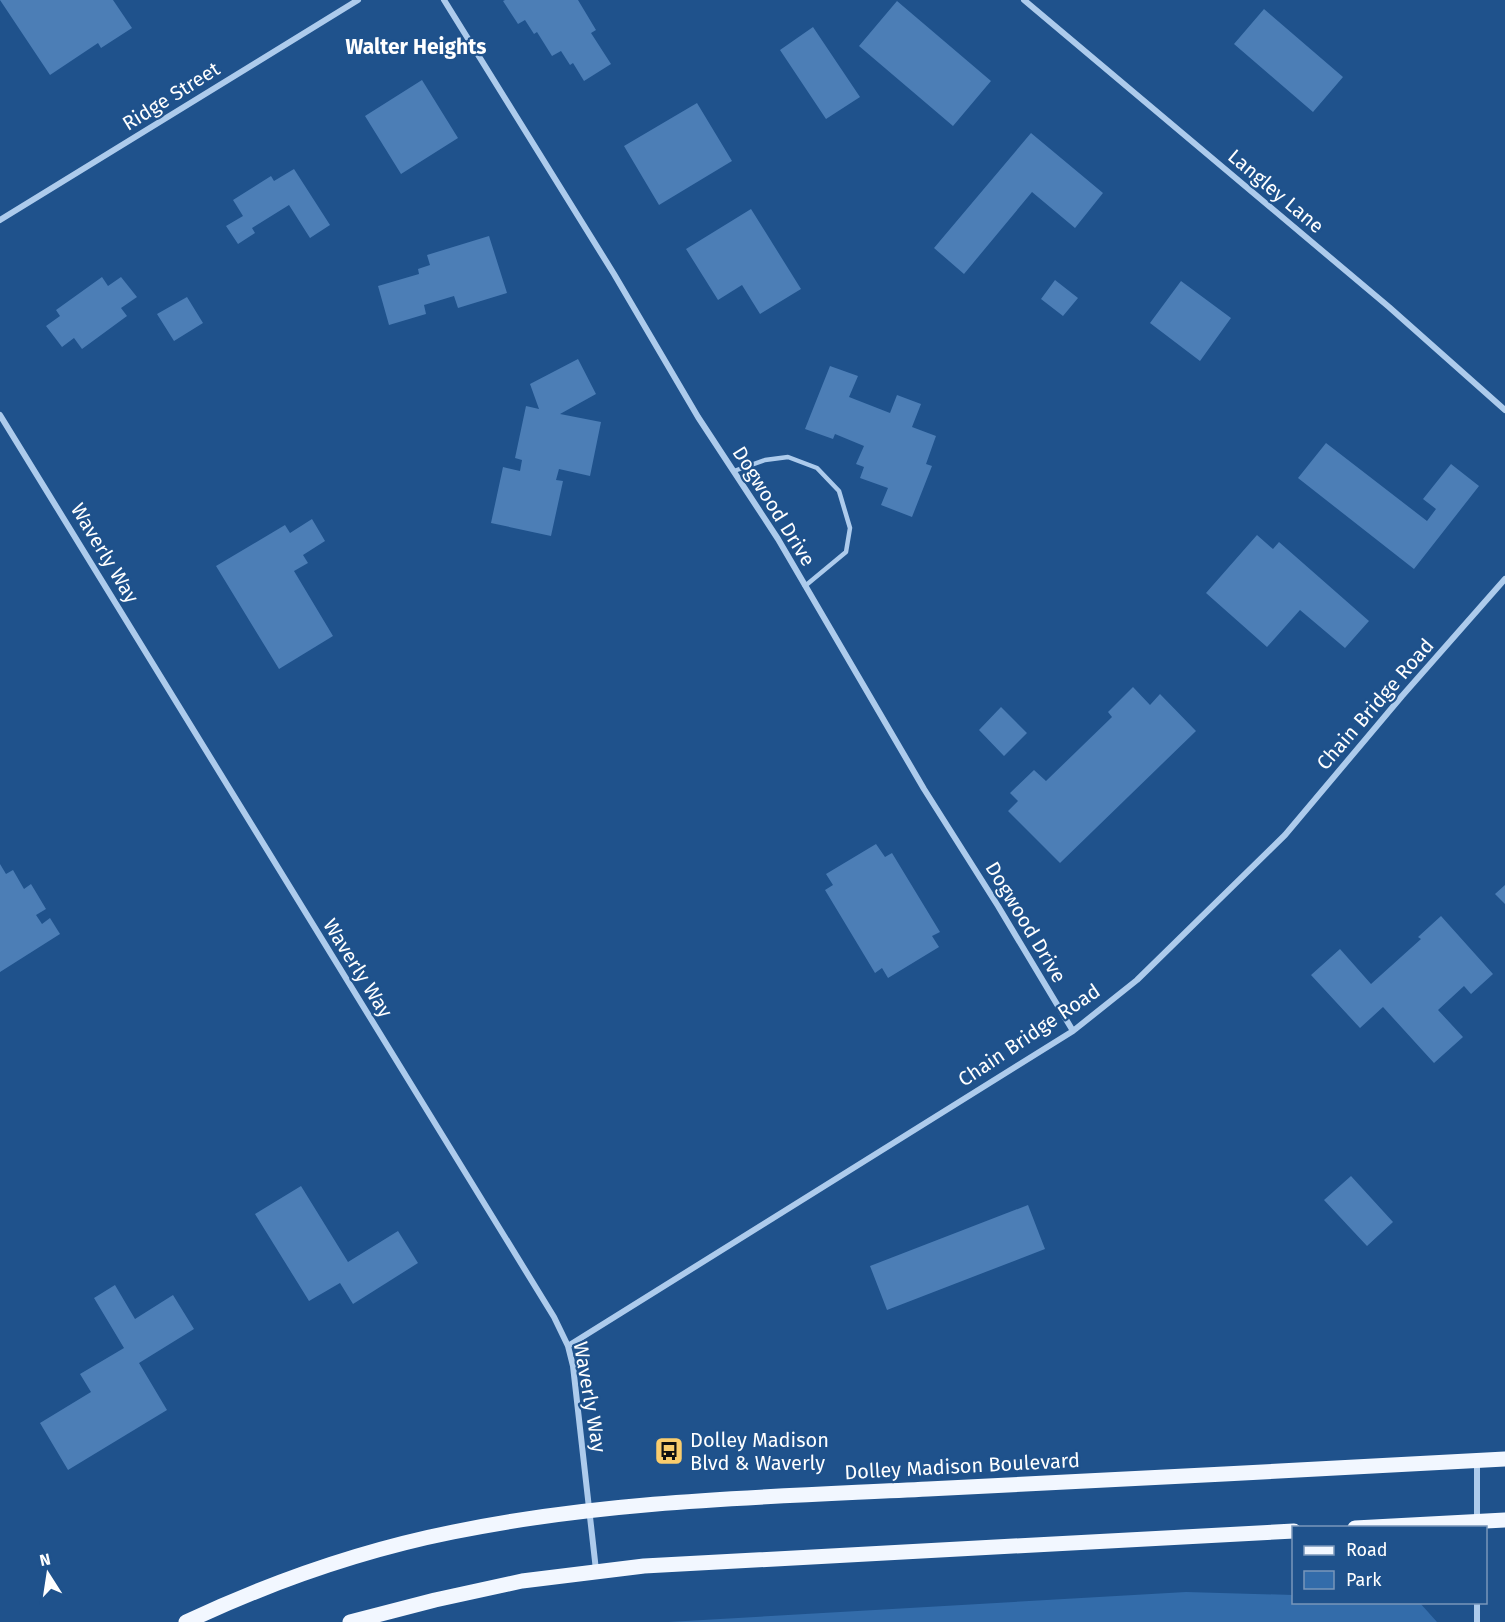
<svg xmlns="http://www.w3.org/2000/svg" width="1505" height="1622" font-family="'Fira Sans',sans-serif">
	<rect width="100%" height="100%" fill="#1f528c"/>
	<path fill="#336caa" d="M1186,1592L1293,1595L1294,1602L1420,1603L1437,1622H668Z"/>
	<path fill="#4c7eb6" d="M0,0H113L132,28L101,48L98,43L50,75Z
		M505,0H578L596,30L591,33L611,64L584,81L573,63L570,65L561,51L552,56L537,32L534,34L525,20L518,24L503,1Z
		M897,1L991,81L953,126L859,46Z
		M1264,9L1343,77L1313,112L1234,44Z
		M813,27L860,97L826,119L780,50Z
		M422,80L458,138L401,174L365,116Z
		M697,103L732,161L659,205L624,146Z
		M1031,133L1103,193L1075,228L1032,192L964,274L934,248Z
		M294,169L330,225L310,238L289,205L252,228L255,233L238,244L226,226L243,216L233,200L271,176L274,181Z
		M751,209L801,289L760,314L742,285L718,300L686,249Z
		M489,236L507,293L458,308L454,296L424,305L426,314L389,325L378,286L419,274L418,269L430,265L427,255Z
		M102,277L108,286L121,277L137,297L121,308L127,316L82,349L74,338L62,347L46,326L60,316L56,310Z
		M1055,280L1078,298L1063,316L1041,299Z
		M1181,281L1231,318L1200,361L1150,323Z
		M187,297L203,323L174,341L157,314Z
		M578,359L596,394L560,414L601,422L590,476L559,469L556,480L563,481L551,536L491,523L503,467L520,471L522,460L515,458L526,406L539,409L530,384Z
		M830,366L858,376L849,397L890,413L897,395L921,404L912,427L936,436L926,464L932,466L912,517L881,505L888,488L860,478L864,467L856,464L864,446L835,434L833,439L805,429Z
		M1326,443L1427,521L1436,509L1423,499L1451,464L1479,486L1414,569L1298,478Z
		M312,519L325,541L303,555L308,563L294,571L333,636L279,669L216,566L285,525L290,533Z
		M1257,535L1273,549L1279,542L1369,621L1345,648L1300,610L1267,647L1206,593Z
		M1133,687L1150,705L1160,694L1196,731L1060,863L1008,811L1018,801L1010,793L1034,770L1046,781L1112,717L1108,712Z
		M1001,707L1027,733L1004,756L979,730Z
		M876,844L885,857L892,853L940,932L932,936L939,947L888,978L882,968L875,973L825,890L833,885L826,874Z
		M0,864L6,874L13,870L24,889L31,884L46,909L36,915L42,924L50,918L60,934L0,972Z
		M1505,885V904L1495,894Z
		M1441,916L1493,974L1471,994L1464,986L1438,1010L1463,1037L1434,1063L1383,1007L1360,1028L1311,975L1340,949L1371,984L1421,939L1418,937Z
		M1351,1176L1393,1222L1367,1246L1324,1200Z
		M301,1186L348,1262L398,1231L418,1263L353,1304L340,1283L309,1301L255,1214Z
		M1028,1205L1045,1249L887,1310L870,1266Z
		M115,1285L135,1319L173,1295L194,1329L139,1363L167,1410L68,1470L40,1423L91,1392L80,1374L124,1348L94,1298Z"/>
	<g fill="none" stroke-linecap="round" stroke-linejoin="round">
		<path stroke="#adcbec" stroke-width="4.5" d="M734,471L765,460L788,457L817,468L839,491L850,528L846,552L805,586"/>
		<path stroke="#adcbec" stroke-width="6" d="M444,0L614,274L698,417L778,539L924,789L998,906L1073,1031
			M1024,0L1389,307L1505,410
			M0,220L358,0
			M0,415L554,1317L568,1346L573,1366L596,1570
			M568,1346L1073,1031L1137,980L1285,835L1402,696L1505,579
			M1477,1462V1521
			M1477,1622V1602"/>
		<path stroke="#f2f7ff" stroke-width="15" d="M1355,1528L1505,1520
			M186,1622C269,1583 363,1550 453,1532C608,1500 769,1497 928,1489C1120,1479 1313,1470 1505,1459
			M350,1622L435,1600L522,1581L644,1566L1294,1531"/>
	</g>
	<defs>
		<g id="bus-square" transform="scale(1.5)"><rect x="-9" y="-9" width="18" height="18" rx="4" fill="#facd6d" stroke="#1f528c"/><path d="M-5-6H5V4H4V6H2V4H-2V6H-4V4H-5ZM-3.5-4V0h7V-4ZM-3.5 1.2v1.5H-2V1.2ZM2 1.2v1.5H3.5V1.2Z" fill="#111"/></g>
	</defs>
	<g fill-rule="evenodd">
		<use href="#bus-square" x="669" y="1451"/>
	</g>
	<g text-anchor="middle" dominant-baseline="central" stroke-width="4.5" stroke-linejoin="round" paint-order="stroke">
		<g font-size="20" fill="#fff" stroke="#1f528c">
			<text transform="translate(171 96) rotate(-32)">Ridge Street</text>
			<text transform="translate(1276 191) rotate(40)">Langley Lane</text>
			<text transform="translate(774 506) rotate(58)">Dogwood Drive</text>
			<text transform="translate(105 553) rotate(59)">Waverly Way</text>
			<text transform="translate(1375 704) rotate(-49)">Chain Bridge Road</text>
			<text transform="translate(1026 922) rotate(59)">Dogwood Drive</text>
			<text transform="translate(358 968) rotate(58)">Waverly Way</text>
			<text transform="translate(1029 1035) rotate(-34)">Chain Bridge Road</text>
			<text transform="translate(590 1397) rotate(80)">Waverly Way</text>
			<text transform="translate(962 1466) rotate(-3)">Dolley Madison Boulevard</text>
		</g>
		<g font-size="20" fill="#fff" stroke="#1f528c" text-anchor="start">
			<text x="690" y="1440">Dolley Madison<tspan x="690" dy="23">Blvd &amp; Waverly</tspan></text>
		</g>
		<g font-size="21" font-weight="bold" fill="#fff" stroke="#1f528c">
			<text x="416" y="47">Walter Heights</text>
		</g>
	</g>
	<rect x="1292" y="1526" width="195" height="78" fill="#1f528c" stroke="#7997ba" stroke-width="1.5"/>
	<rect x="1304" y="1546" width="30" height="9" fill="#f2f7ff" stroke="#7997ba" stroke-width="1.5"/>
	<text x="1346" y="1556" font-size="18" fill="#ffffff">Road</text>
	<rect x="1304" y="1571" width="30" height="18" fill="#336caa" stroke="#7997ba" stroke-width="1.5"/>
	<text x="1346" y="1586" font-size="18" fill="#ffffff">Park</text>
	<g transform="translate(48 1574) rotate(348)" stroke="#1f528c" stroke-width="4.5" paint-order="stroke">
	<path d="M0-4.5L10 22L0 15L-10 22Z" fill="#ffffff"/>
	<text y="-9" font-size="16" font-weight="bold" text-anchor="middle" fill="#ffffff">N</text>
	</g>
</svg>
